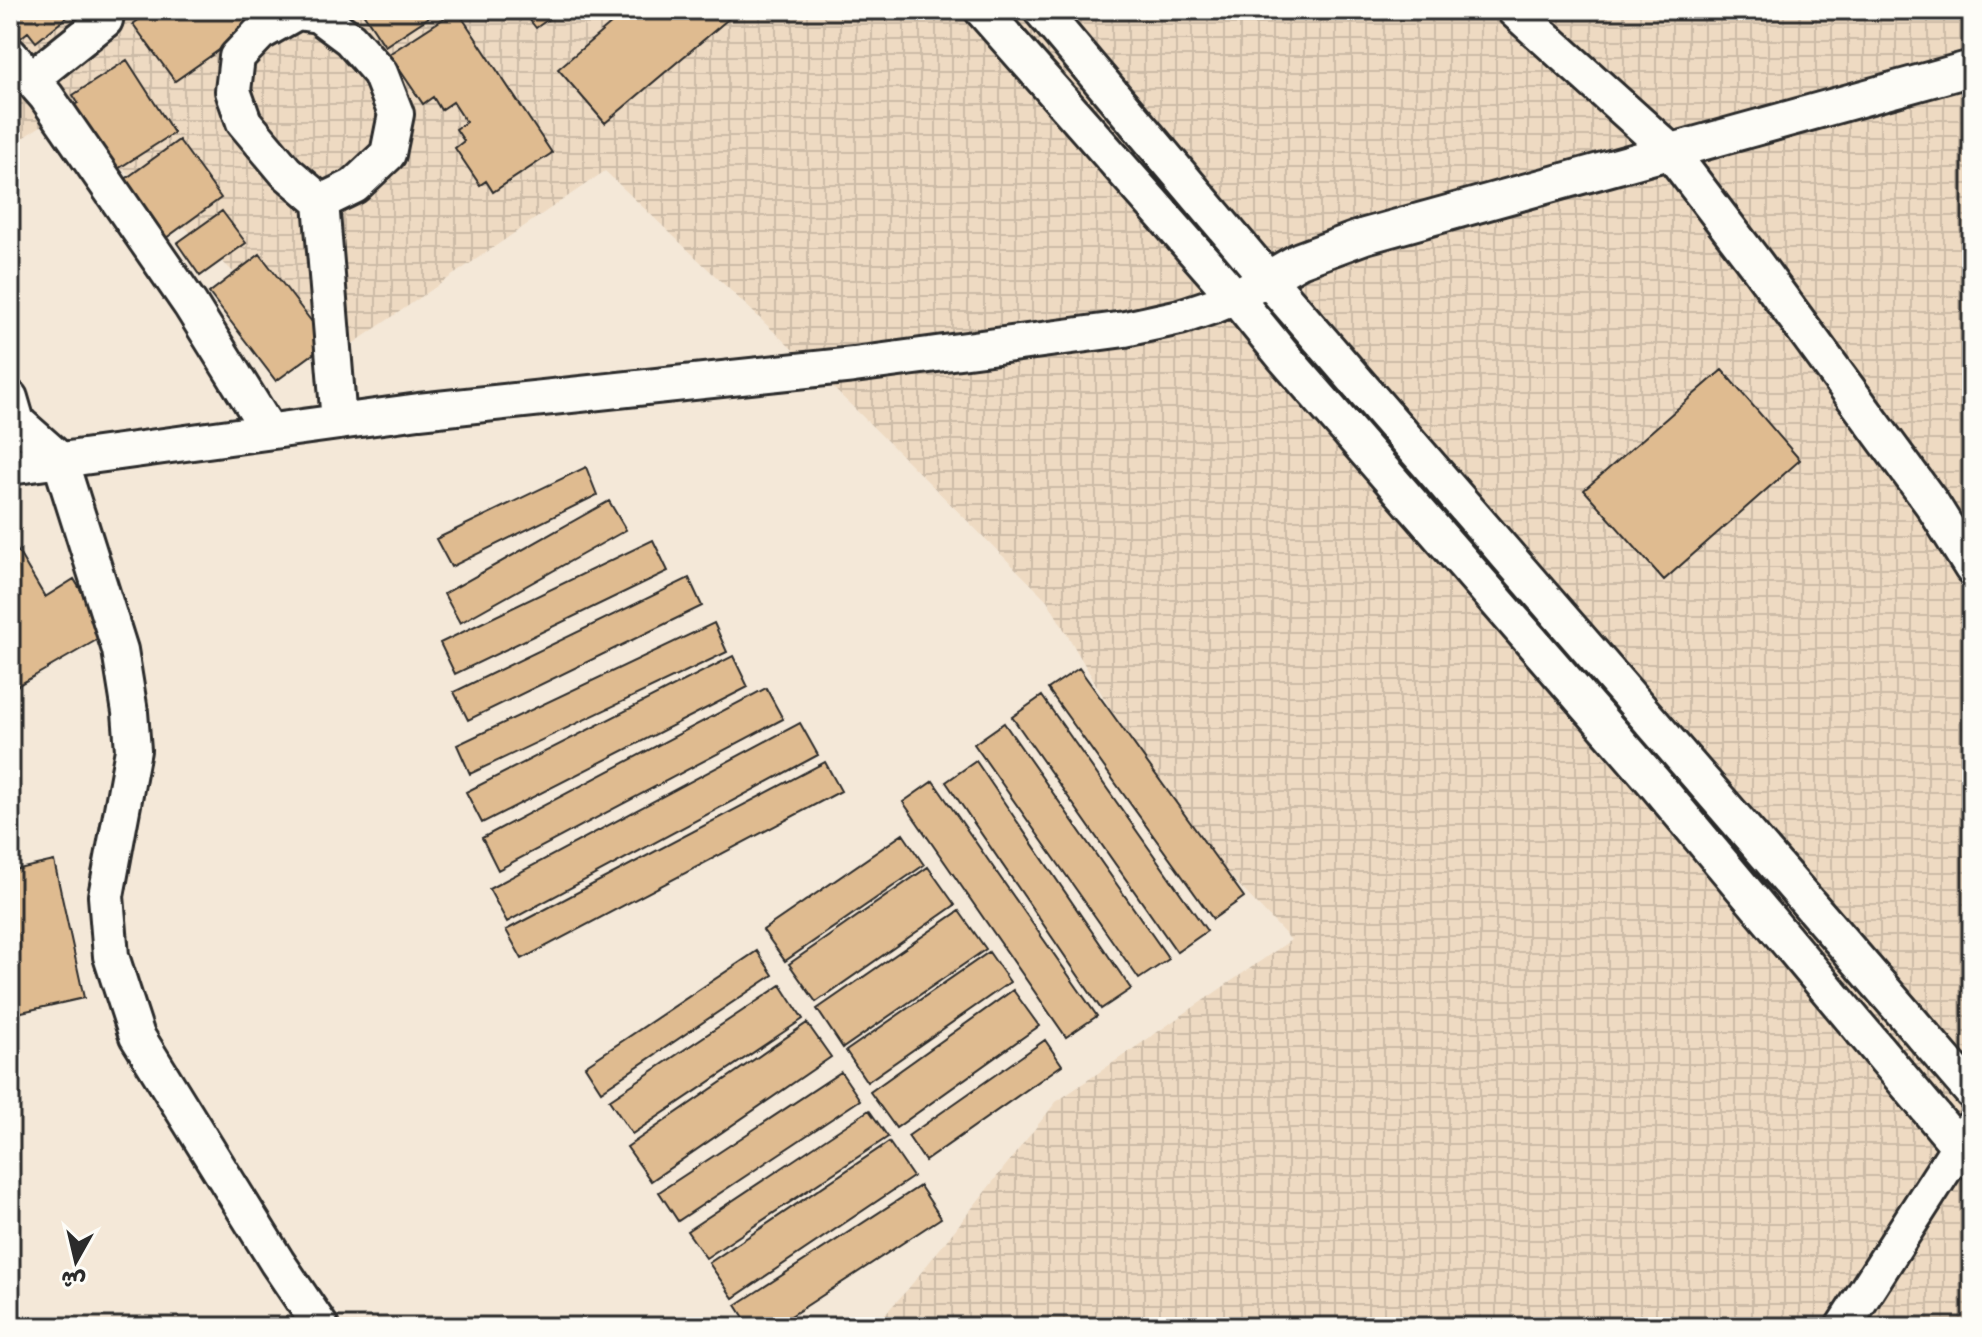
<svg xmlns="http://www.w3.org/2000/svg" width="1982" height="1337" font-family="'Patrick Hand','Playpen Sans Arabic',sans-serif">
	<defs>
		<pattern id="industrial-grid" width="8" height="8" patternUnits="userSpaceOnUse" patternTransform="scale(2)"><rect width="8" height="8" fill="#eedac2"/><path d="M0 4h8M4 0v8" fill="none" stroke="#ccbba7"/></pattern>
	</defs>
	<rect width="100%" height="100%" fill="#f4e8d8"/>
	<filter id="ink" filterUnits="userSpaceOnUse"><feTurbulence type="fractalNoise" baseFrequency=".0125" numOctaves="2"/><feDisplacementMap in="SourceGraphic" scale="16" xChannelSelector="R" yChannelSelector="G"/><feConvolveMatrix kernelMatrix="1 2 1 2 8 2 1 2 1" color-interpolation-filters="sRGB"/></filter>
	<g filter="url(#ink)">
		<path fill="url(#industrial-grid)" d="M10,10H1972V1327H873L908,1289L1056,1102L1291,940L1200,844L1129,741L1047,600L853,407L605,171L329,360L61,113L10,146Z"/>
		<path fill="#dfbb90" stroke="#2b2b2b" stroke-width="2" d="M10,10H76L36,42L28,32L18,40L10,30Z
			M152,10H276L175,81L133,24Z
			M361,10H440L385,46Z
			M457,10L552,153L493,192L486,181L480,185L455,148L464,141L456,129L466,122L453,102L441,110L433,97L423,104L389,54Z
			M522,10H561L536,28Z
			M627,10H739L605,123L558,69Z
			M127,60L174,133L116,170L88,126L84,128L71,107L78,103L73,95Z
			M179,140L221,198L166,238L124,180Z
			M222,211L246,243L200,276L177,243Z
			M260,254L328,343L276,381L209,293Z
			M1722,370L1800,460L1664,580L1584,490Z
			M586,467L597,495L451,567L436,539Z
			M609,501L626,530L460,623L444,594Z
			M10,538L45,597L74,579L107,634L10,690Z
			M653,540L668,571L455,674L440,643Z
			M689,578L702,606L468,720L454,692Z
			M714,623L727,652L470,774L457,745Z
			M733,656L748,687L482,823L466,792Z
			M1079,668L1244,897L1213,919L1048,689Z
			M766,688L783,719L498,870L482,838Z
			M1042,696L1207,931L1177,952L1012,717Z
			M800,723L818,755L507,922L489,889Z
			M1004,723L1169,959L1139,979L974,744Z
			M976,761L1131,989L1101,1009L946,782Z
			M825,762L841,791L522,959L506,930Z
			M933,781L1097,1016L1066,1037L903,802Z
			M903,834L924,865L785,961L763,930Z
			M54,861L84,998L17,1013L10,982V871Z
			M928,867L955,905L816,1002L789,964Z
			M959,911L986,949L843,1048L817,1009Z
			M757,951L773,975L601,1091L585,1066Z
			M989,952L1010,982L867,1082L846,1051Z
			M781,985L803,1019L632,1134L609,1100Z
			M1013,990L1039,1026L896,1128L870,1092Z
			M807,1023L831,1057L651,1181L627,1147Z
			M1045,1040L1062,1065L925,1161L908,1136Z
			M841,1072L860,1100L678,1221L659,1192Z
			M869,1110L888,1137L706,1258L687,1231Z
			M889,1142L913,1177L733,1298L709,1263Z
			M920,1186L941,1218L774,1327H750L736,1305Z"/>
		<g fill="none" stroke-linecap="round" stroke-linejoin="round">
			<g stroke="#2b2b2b" stroke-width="40">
				<path id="minor" d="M982,10L1235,297L1284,357L1653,781L1972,1162
					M1041,10L1266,277L1972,1092
					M1514,10L1669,150L1756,264L1932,504L1972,568
					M10,55L46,96L190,304L269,431
					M31,79L105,20L107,10
					M321,202L354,186L388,154L396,114L380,73L350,39L318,15L297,12L260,33L237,57L233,91L244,122L286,172L321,202L339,422
					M10,398L17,422L60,460L120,650L130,712L133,750L106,896L111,956L137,1036L277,1262L321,1327
					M10,467L419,411L854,365L1125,329L1180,317L1216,305L1235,297L1300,260L1365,236L1972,68
					M1843,1327L1970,1129"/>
			</g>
			<use href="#minor" stroke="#fdfcf7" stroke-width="34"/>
		</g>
	</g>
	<rect width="1982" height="1337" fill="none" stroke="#fdfcf7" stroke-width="40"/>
	<rect x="20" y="20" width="1942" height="1297" fill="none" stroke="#2b2b2b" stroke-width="3" filter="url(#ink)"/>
	<g transform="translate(76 1261) rotate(188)" stroke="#fdfcf7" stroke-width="6" paint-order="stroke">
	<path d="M0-6L14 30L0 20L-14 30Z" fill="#2b2b2b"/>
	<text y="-12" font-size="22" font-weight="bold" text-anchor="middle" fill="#2b2b2b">ش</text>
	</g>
</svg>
